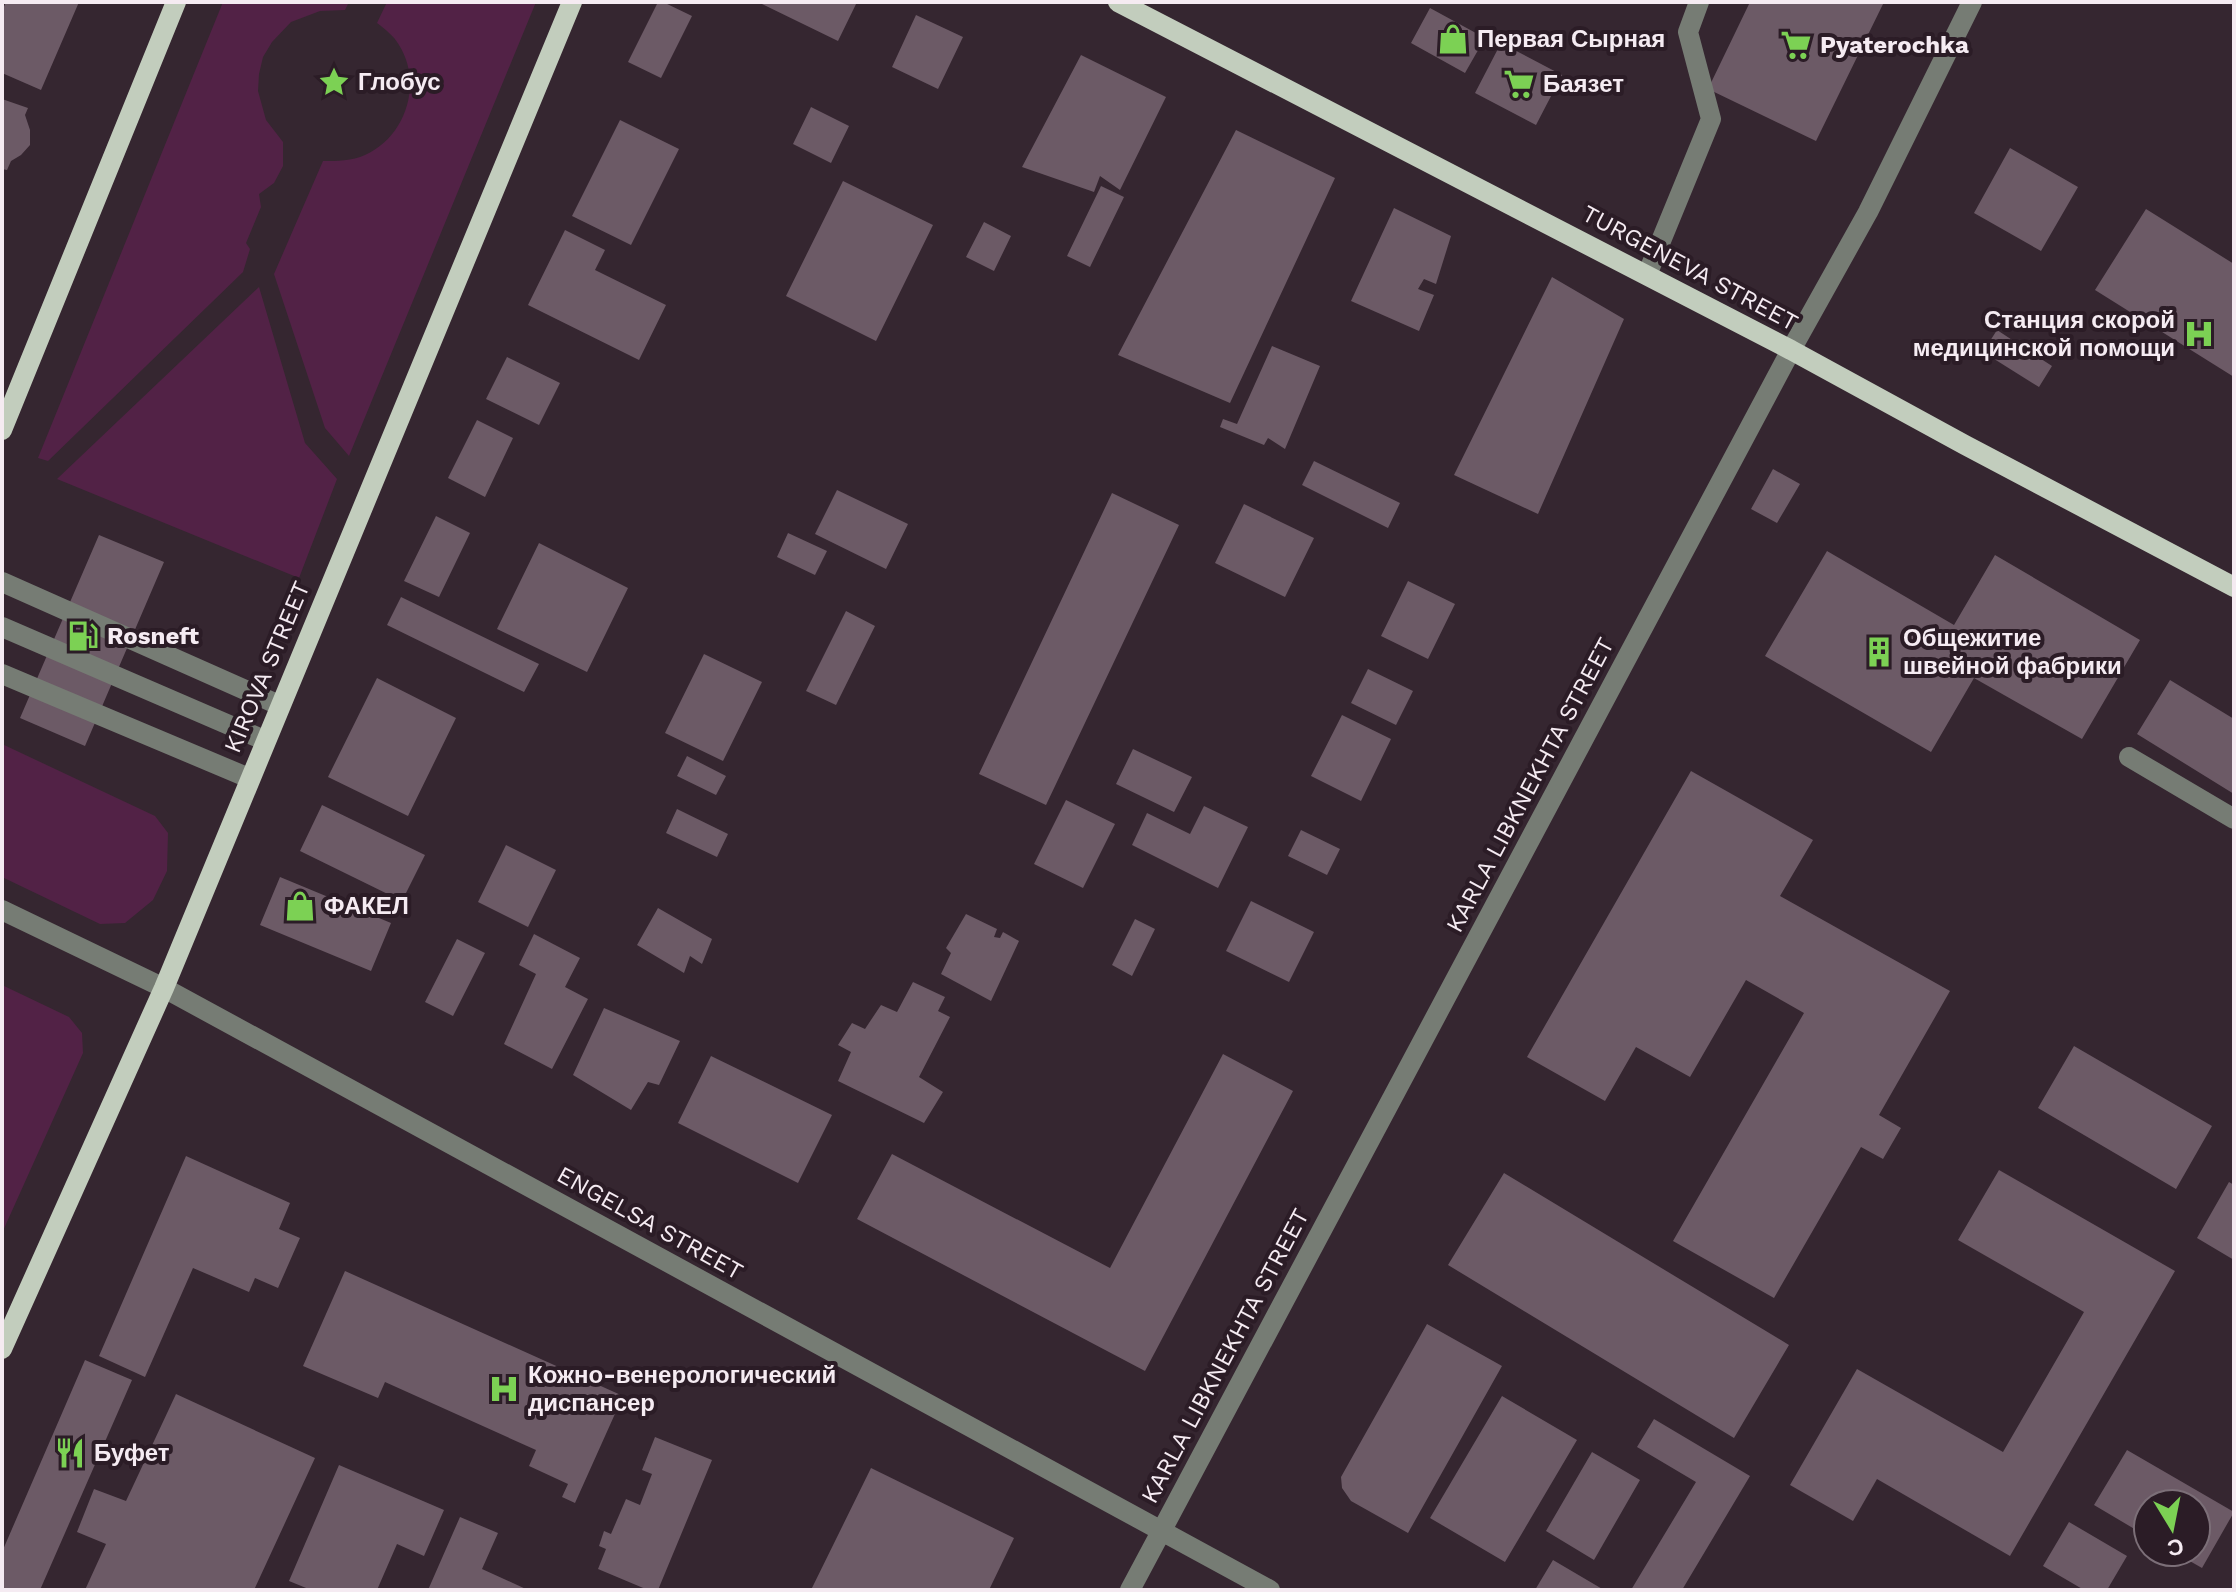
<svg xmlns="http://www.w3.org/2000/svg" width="2236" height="1592" font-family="'Work Sans',sans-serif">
	<rect width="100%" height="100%" fill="#352630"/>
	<path fill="#522246" d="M223,2H349L345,10L320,11L291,22L272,42L263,57L259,74L258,91L266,120L283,142V166L274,183L259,194L261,207L246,243L250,249L243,272L48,461L38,458Z
		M387,2H536L349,456L325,428L274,274L323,161C337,161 352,161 365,155C406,137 423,83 399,45C394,36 385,29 377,23Z
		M259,287L305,443L337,479L299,578L57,479Z
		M2,744L155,816L168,833L167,871L153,900L125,923L100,924L2,877Z
		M2,985L69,1017L82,1033L83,1053L2,1233Z"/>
	<path fill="#6c5a66" d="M6,2H79L41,90L2,73V11Z
		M658,2H663L692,16L661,78L628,62Z
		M758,2H857L838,41Z
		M1750,2H1884L1816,141L1708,89Z
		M1430,8L1485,38L1465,73L1411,43Z
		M916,15L963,37L938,89L892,67Z
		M1501,43L1562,75L1536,125L1475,93Z
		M1081,55L1166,97L1120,190L1100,176L1094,192L1022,167Z
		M2,99L28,108L25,115L30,130V145L21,155L11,161L7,170L2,169Z
		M811,107L849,126L831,163L793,144Z
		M620,120L679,149L631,245L572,216Z
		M1236,130L1335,178L1230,403L1118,355Z
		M2010,148L2078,187L2041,251L1974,213Z
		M843,181L933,225L876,341L786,296Z
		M1101,186L1124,197L1090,267L1067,256Z
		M1394,208L1451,236L1436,284L1424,279L1418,289L1434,295L1419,331L1351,301Z
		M2146,209L2234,264V377L2095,290Z
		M984,222L1011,236L994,271L966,257Z
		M565,230L605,250L595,270L666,305L639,360L528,305Z
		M1552,277L1624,319L1538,514L1454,475Z
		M1997,330L2052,366L2039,387L1983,352Z
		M1272,346L1320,366L1285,449L1268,438L1264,445L1220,427L1223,419L1237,424Z
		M507,357L560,383L539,425L486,399Z
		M477,420L513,438L485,497L448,478Z
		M1314,461L1400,503L1388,528L1302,485Z
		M1773,469L1800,484L1777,523L1751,509Z
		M837,490L908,524L886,569L815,534Z
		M1112,493L1179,525L1046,805L979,774Z
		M1244,504L1314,538L1285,597L1215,563Z
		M436,516L470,533L439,597L404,581Z
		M788,533L827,551L815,575L777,557Z
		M99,535L164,562L85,746L20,718Z
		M539,543L628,588L587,672L497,629Z
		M1827,551L1954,625L1995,555L2140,640L2082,739L1974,678L1931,752L1765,656Z
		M1408,581L1455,604L1428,659L1381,636Z
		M401,597L539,664L524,692L387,625Z
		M846,611L875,626L836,705L806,691Z
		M704,654L762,682L723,761L665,733Z
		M1368,669L1413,691L1396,725L1351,703Z
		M377,678L456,718L408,816L328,777Z
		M2170,680L2234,719V794L2137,734Z
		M1342,715L1391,739L1361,801L1311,776Z
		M1133,749L1192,777L1174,812L1116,784Z
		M687,756L726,776L716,795L677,776Z
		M1691,771L1813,840L1780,896L1950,991L1879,1115L1901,1128L1883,1159L1861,1147L1774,1298L1673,1241L1804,1013L1746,980L1690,1077L1636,1047L1605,1101L1527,1057Z
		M1066,800L1115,824L1083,888L1034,864Z
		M322,805L425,855L402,901L300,851Z
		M1204,806L1248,827L1218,888L1132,845L1147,813L1190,834Z
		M677,809L728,834L717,857L666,833Z
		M1301,830L1340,849L1327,875L1288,856Z
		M506,845L556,870L528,927L478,902Z
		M280,877L391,923L371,971L260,925Z
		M1251,901L1314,932L1289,982L1226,951Z
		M658,908L712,939L702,964L690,956L684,973L637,945Z
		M966,914L997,929L994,937L1000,938L1003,932L1019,941L991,1001L941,974L951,953L946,948Z
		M1135,919L1155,929L1132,976L1112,965Z
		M534,934L580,958L565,987L588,999L552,1069L504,1044L536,974L519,965Z
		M457,939L485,953L453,1016L425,1002Z
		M913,982L945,997L938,1011L950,1017L919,1077L943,1092L924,1123L838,1081L851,1052L838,1045L852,1023L865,1029L881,1005L897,1012Z
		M604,1008L680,1041L659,1085L648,1082L631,1110L573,1075Z
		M2074,1046L2212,1126L2176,1189L2038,1108Z
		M1223,1054L1293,1091L1145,1371L857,1219L892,1154L1110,1268Z
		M711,1056L832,1115L798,1183L678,1123Z
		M186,1156L290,1203L279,1229L300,1238L278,1288L255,1278L249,1292L193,1268L145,1377L99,1356Z
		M1999,1170L2175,1271L2010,1556L1877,1479L1853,1521L1790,1485L1857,1369L2003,1452L2084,1312L1958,1240Z
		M1504,1173L1789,1345L1734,1438L1448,1265Z
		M2229,1182L2234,1185V1260L2197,1238Z
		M345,1271L623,1396L575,1503L562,1497L568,1484L529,1466L536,1450L385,1382L378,1398L303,1366Z
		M1427,1324L1502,1366L1408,1533L1351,1501L1342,1488L1341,1477Z
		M85,1360L132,1380L40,1590H9L2,1587V1552Z
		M176,1394L315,1458L254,1590H85L106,1544L77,1532L94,1489L126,1501Z
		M1502,1396L1577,1440L1505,1562L1430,1518Z
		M1654,1419L1750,1476L1682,1590H1631L1696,1482L1637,1447Z
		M655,1437L712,1460L658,1590H648L598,1569L606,1549L599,1546L604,1531L611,1534L626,1499L640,1505L652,1474L642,1470Z
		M2127,1450L2234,1512L2202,1568L2174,1552H2196V1504H2148V1537L2094,1505Z
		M1592,1452L1640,1480L1594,1560L1546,1531Z
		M339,1465L444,1510L424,1556L397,1544L377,1590H311L289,1581Z
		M871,1468L1014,1538L989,1590H811Z
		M460,1517L498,1533L482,1569L528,1590H428Z
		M2069,1522L2127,1556L2107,1590H2084L2043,1566Z
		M1553,1560L1604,1590H1535Z"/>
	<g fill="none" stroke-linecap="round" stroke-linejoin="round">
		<path stroke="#767c74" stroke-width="20" d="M1647,275L1711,119L1688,32L1699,2
			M2,582L279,705
			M2,627L264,740
			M2,674L249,778
			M2129,757L2234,819
			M2,910L164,988L1270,1590
			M1130,1590L1791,350L1868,212L1972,2"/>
		<path stroke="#c2cdbd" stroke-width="20" d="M1118,2L1791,350L1965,445L2234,587
			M2,430L176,2
			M2,1349L164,988L572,2"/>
	</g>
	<defs>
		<g id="shop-bare" transform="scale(2.4)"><path d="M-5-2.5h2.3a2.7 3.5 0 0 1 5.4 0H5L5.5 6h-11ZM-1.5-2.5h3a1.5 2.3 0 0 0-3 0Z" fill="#7cd154" stroke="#2b1c26" stroke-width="2.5" paint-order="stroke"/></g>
		<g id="supermarket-bare" transform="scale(2.4)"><path d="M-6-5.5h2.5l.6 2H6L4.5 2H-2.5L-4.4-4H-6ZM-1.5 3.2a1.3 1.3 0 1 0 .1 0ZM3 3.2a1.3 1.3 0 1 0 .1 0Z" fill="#7cd154" stroke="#2b1c26" stroke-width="2.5" paint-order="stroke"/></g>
		<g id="sight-bare" transform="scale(2.4)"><path d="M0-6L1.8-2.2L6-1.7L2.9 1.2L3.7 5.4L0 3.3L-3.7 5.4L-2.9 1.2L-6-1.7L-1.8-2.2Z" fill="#7cd154" stroke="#2b1c26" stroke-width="2.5" paint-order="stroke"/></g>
		<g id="hospital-bare" transform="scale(2.4)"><path d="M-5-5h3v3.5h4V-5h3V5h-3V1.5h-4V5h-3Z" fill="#7cd154" stroke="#2b1c26" stroke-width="2.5" paint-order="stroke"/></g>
		<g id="fuel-bare" transform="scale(2.4)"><path d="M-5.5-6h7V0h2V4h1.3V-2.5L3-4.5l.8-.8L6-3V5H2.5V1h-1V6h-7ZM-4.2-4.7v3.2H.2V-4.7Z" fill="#7cd154" stroke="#2b1c26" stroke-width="2.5" paint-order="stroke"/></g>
		<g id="building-bare" transform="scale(2.4)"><path d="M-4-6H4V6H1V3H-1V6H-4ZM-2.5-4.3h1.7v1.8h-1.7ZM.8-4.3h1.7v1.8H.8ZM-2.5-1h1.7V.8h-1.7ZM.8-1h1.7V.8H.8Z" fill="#7cd154" stroke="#2b1c26" stroke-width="2.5" paint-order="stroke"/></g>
		<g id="restaurant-bare" transform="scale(2.4)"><path d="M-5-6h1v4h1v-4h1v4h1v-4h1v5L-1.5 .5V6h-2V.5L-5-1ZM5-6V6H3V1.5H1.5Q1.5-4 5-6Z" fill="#7cd154" stroke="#2b1c26" stroke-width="2.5" paint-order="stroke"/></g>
	</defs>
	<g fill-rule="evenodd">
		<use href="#shop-bare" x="1453" y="39"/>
		<use href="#supermarket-bare" x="1796" y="45"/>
		<use href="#sight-bare" x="334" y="82"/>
		<use href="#supermarket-bare" x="1519" y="84"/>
		<use href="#hospital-bare" x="2199" y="334"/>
		<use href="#fuel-bare" x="83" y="636"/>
		<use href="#building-bare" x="1879" y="652"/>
		<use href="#shop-bare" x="300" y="906"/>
		<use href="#hospital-bare" x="504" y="1389"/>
		<use href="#restaurant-bare" x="70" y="1453"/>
	</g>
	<g text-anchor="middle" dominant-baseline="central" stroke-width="8" stroke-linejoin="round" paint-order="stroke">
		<g font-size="24" font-weight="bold" fill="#f5ebf2" stroke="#2b1c26" text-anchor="start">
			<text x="1477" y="39">Первая Сырная</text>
			<text x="1820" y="45">Pyaterochka</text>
			<text x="358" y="82">Глобус</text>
			<text x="1543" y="84">Баязет</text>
			<text x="2175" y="320" text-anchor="end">Станция скорой<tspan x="2175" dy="28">медицинской помощи</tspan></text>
			<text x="107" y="636">Rosneft</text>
			<text x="1903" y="638">Общежитие<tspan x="1903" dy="28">швейной фабрики</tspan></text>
			<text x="324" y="906">ФАКЕЛ</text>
			<text x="528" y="1375">Кожно-венерологический<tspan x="528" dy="28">диспансер</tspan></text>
			<text x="94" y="1453">Буфет</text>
		</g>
		<g font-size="24" fill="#f5ebf2" stroke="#2b1c26">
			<text transform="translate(1690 268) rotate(28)">TURGENEVA STREET</text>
			<text transform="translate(267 667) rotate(-67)">KIROVA STREET</text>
			<text transform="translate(1530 785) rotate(-62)">KARLA LIBKNEKHTA STREET</text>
			<text transform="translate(650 1223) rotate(29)">ENGELSA STREET</text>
			<text transform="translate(1225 1356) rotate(-62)">KARLA LIBKNEKHTA STREET</text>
		</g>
	</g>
	<rect width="2236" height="1592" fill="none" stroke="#f5ebf2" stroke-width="8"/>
	<g transform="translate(2172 1528) rotate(170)"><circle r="38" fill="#2b1c26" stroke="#7c6f78" stroke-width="2"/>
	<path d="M0-6L14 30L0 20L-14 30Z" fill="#7cd154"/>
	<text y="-12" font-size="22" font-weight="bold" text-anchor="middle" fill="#f5ebf2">С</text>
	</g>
</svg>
